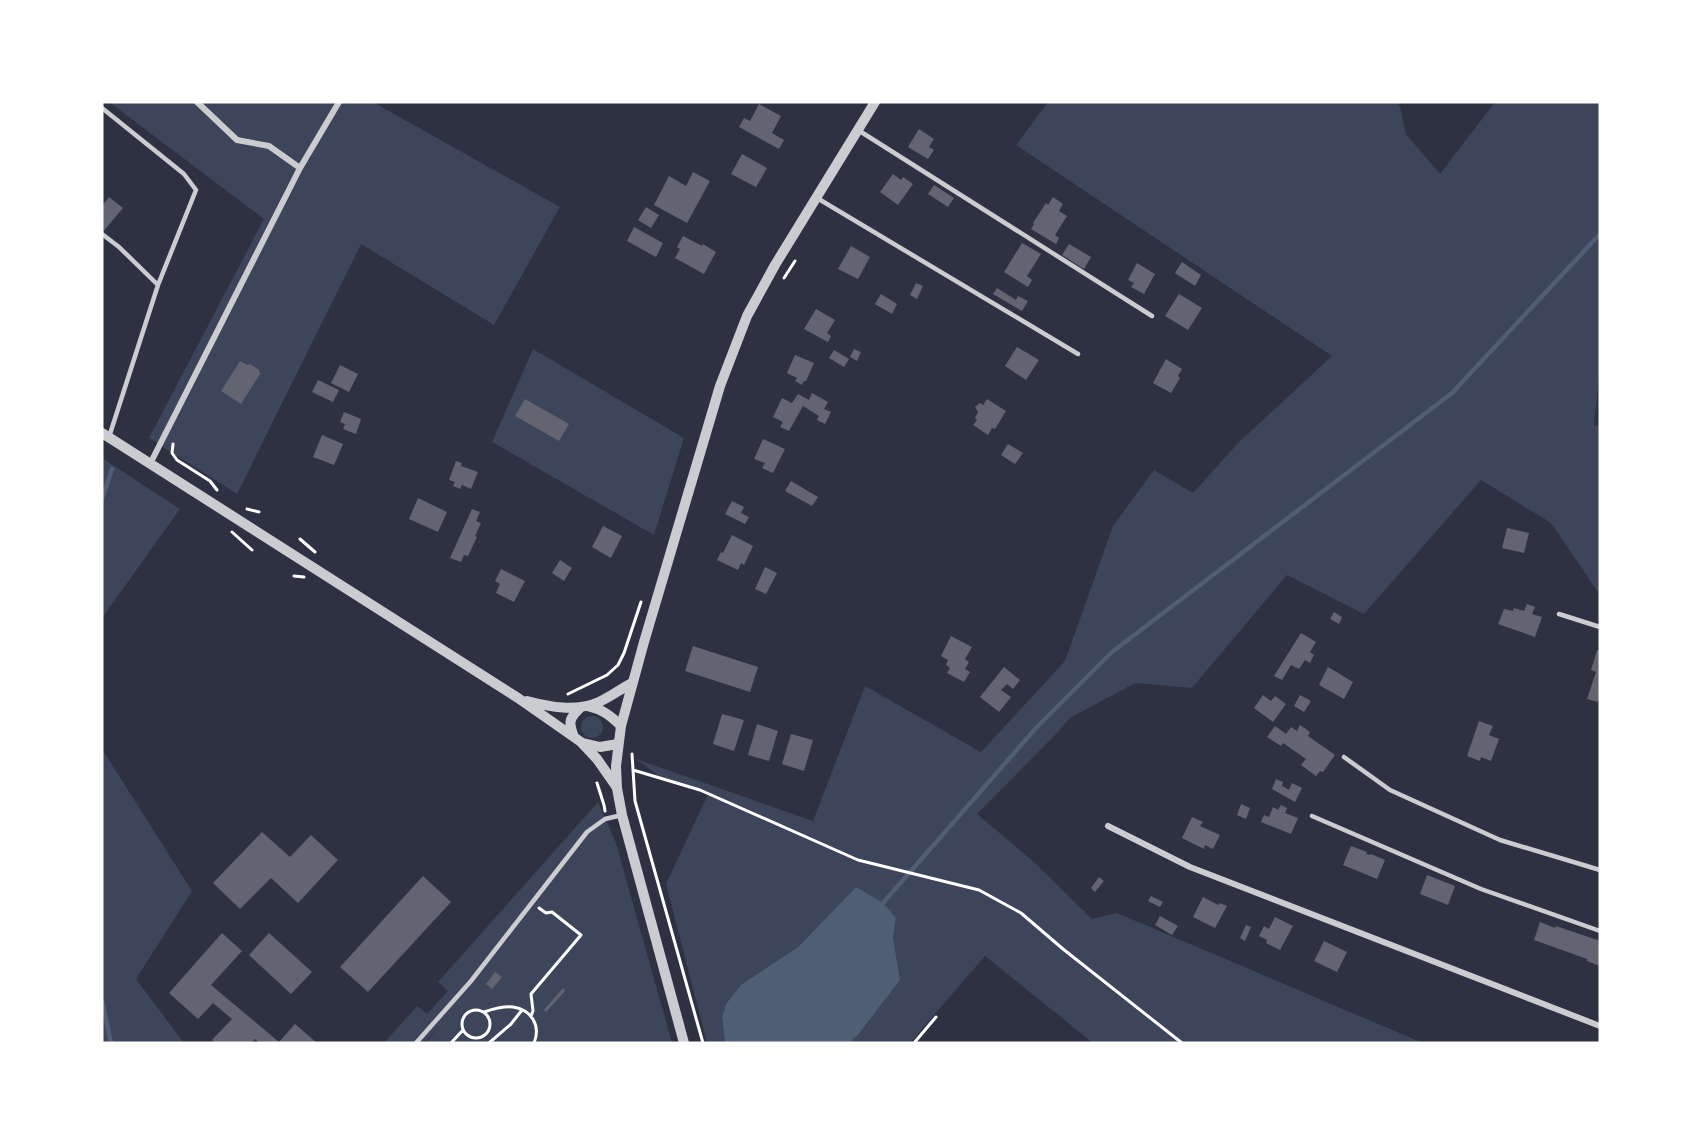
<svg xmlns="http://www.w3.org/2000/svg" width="1702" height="1145" font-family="Raleway,sans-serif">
	<rect width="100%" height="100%" fill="#2d3142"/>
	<path fill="#3c4559" d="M109,102H373L560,207L494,325L361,244L237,494L149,438L264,219Z
		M1048,102H1397L1400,107L1406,134L1440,174L1495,102H1600V367L1594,425L1600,427V595L1551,523L1481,480L1364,614L1287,575L1192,688L1135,683L1070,718L1056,734L977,814L1034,862L1092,919L1117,913L1423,1043H1093L985,956L910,1043H849L858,1035L900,980L893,937L896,918L856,887L798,947L742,984L722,1017L725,1043H707L666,884L708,794L663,779L636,759L813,821L865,686L981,752L1065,661L1113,526L1154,470L1193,493L1238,443L1332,356L1016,145Z
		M533,349L684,438L654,535L492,442Z
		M102,458L180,509L102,618Z
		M581 727a11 11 0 1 1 22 0a11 11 0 1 1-22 0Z
		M102,749L192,891L136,979L184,1043H102Z
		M598,802L616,843L672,1043H425L437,1030L423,1043H384L417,1006L427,1014L448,991L438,982Z"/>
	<path fill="#4f5d75" d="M856,887L883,903L896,918L893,937L900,980L858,1035L849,1043H725L722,1017L726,1004L742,984L798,947Z"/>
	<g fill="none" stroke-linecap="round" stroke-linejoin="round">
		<path stroke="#4f5d75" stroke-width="4.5" d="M102,499L112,469
			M883,903L1035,729L1112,652L1452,393L1600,234
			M102,1001L111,1043"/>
	</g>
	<path fill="#626471" d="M759,104L781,116L772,133L784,140L779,149L739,127L744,118L750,121Z
		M919,129L934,139L929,147L934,150L928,159L908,147Z
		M742,154L767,168L756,187L731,174Z
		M693,172L710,181L687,223L654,205L669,176L686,186Z
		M893,174L901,180L903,177L913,184L898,205L880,192Z
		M934,185L954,198L948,207L928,194Z
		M109,197L123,208L102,233V206Z
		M1053,197L1063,204L1059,211L1067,216L1055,235L1059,238L1056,244L1031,229L1034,224L1033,223L1046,203L1048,205Z
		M646,207L659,215L651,228L638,220Z
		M634,227L663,243L656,257L627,241Z
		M683,236L702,246L703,244L716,252L704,274L675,258L680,249L677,247Z
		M1022,243L1041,254L1027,276L1032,280L1028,287L1004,272Z
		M1069,244L1091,257L1084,269L1062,255Z
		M851,246L870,257L858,279L838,269Z
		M1182,262L1201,275L1195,286L1175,273Z
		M1137,263L1155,274L1144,294L1131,287L1134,283L1128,280Z
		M916,283L923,286L917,299L910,295Z
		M997,288L1016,300L1018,296L1028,301L1022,311L993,294Z
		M881,294L897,304L892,314L875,304Z
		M1179,294L1202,308L1188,330L1165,316Z
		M816,309L835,320L827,333L831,336L828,342L804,329Z
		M1017,347L1039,360L1026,380L1005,366Z
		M854,349L861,352L857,361L850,357Z
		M834,350L849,359L844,367L829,358Z
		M795,355L814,363L806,381H804L802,385L795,381L797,378L787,373Z
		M1166,359L1182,369L1178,376L1180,378L1171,393L1153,383Z
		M240,361L247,365L250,364L259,370L260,374L241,404L221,391Z
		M340,365L358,374L349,392L331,383Z
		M318,380L339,390L333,402L312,392Z
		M812,393L828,402L824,409L831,412L825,424L817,420L819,416L803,406L789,431L780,427L783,422L773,417L782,398L792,403L798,394L809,400Z
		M525,399L569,424L559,441L515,416Z
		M987,399L1006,411L995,429L992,428L988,435L973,425L977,420L975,418L978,412L975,407L980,403L983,405Z
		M344,412L361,419L356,434L343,429L345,424L340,422Z
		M322,435L343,444L334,465L313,457Z
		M763,439L785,449L773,473L762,468L765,463L754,459Z
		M1008,444L1023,453L1015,464L1001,455Z
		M456,461L462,463L461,466L478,472L471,489L462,485L460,489L453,486L455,482L449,480Z
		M791,481L818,497L812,506L785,491Z
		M418,498L447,512L438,532L409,519Z
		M732,501L744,507L741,513L749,517L745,524L725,514Z
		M472,509L480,512L476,521L481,523L475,536L477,537L468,556L464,555L461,562L450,558Z
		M603,526L622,536L611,558L592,547Z
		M1507,528L1529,533L1524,553L1502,548Z
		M732,535L753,546L744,565L741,563L738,570L717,560L721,552L723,553Z
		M560,560L572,568L564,581L552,573Z
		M765,567L777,573L766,594L755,589Z
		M501,569L525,581L514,602L496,593L500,584L495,581Z
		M1527,604L1535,607L1532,614L1542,617L1535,637L1498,624L1504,609L1513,611L1514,608L1524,611Z
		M1334,612L1342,617L1339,624L1330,619Z
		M1301,633L1316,642L1310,652L1314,655L1310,663L1305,660L1299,669L1291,665L1282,680L1274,676Z
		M951,636L972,647L965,659L969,662L965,669L970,672L964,682L947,673L950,668L946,665L948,660L941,656Z
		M693,646L758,667L750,692L685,671Z
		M1597,650L1600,651V696L1598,702L1587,699L1596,672L1591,670Z
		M1004,667L1020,680L1013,689L1007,684L1001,690L1011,697L999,712L980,697Z
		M1328,667L1353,682L1344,699L1319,685Z
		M1263,695L1271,701L1275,696L1286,704L1273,722L1254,708Z
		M1300,695L1311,701L1304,712L1294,706Z
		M722,714L744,720L734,751L713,744Z
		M1479,721L1493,726L1489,735L1499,739L1491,761L1481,757L1480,761L1467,756Z
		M757,724L778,731L769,761L748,755Z
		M1300,725L1310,732L1308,736L1335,755L1323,772L1320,771L1316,776L1301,765L1306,759L1283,743L1281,746L1267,737L1275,726L1286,734L1291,727L1297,731Z
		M791,734L813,740L804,771L782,764Z
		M1276,779L1283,782L1282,786L1289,790L1292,783L1302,788L1295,802L1272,789Z
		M1241,804L1250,808L1246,819L1237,815Z
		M1281,805L1287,808L1285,813L1298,818L1291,834L1261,822L1264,815L1269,817L1273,807L1278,810Z
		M1192,817L1203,822L1200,826L1220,835L1213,849L1205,845L1204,849L1182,838Z
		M262,832L290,857L311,835L338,860L298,903L271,878L240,909L213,883Z
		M1351,846L1367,852L1366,854L1370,855L1371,854L1385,860L1377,879L1343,865Z
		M1427,875L1455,886L1448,905L1420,894Z
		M423,876L451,902L368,992L340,967Z
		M1099,877L1104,881L1095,892L1091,888Z
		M1151,896L1163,902L1160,907L1148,901Z
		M1203,897L1218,905L1220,903L1227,906L1215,928L1193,917Z
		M1160,916L1178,926L1172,935L1155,925Z
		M1275,917L1293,926L1280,950L1266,943L1267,940L1259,936L1264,926L1269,929Z
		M1540,922L1555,928L1556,926L1600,941V966L1587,961V959L1534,940Z
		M1246,925L1251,927L1245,941L1240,938Z
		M222,933L242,951L211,985L279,1042L295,1024L317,1043H260L255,1039L251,1043H215L212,1040L232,1019L213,1003L198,1019L169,993Z
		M269,933L312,972L291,994L249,955Z
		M1324,941L1347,952L1337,972L1314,961Z
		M495,972L502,977L492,989L486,984Z
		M563,988L565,991L546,1012L544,1010Z"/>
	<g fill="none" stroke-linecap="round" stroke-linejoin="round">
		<path stroke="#fff" stroke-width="3" d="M784,278L795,261
			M173,444L172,453L177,460L210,481L217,490
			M247,509L259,512
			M232,532L252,550
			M300,539L315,552
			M294,576L304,577
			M568,694L607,675L618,665L624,653L641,602
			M632,754L635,801L703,1043
			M633,770L700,790L858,860L979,890L1021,913L1063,949L1182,1043
			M597,783L604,805L605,811
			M462 1024a14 14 0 1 1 28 0a14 14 0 1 1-28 0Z
			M484,1012C493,1009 503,1006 513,1007C532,1010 541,1026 534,1043
			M531,1016L533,1011L531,994L581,935L552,912L546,913L539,908
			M451,1043L463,1030
			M489,1043L511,1024L522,1010
			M914,1043L936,1017"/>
		<path stroke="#caccd0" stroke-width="4.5" d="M102,108L184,174L196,190L158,285
			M858,130L1152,316
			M817,198L1078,354
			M102,234L119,247L158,285L109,437
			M1559,614L1600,627
			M1344,757L1390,790L1500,840L1600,870
			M1312,816L1481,889L1600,931
			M416,1043L471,981L587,832L605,819L622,815"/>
		<path stroke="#caccd0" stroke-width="6" d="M197,102L237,140L269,146L300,168
			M150,464L300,168L339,102
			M1108,826L1190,867L1600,1026"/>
		<path stroke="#caccd0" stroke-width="10" d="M102,433L518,698L581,742L597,759L616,786
			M527,701C550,707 576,712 599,702C610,697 621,689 632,683
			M588,706C602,709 611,716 621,726
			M574,737C568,722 569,718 581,707
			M583,743L600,747L618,744
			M684,1043L622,815L617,788L616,766L621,726L644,642L720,386L747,316L775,265L875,102"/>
	</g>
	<rect width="1702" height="1145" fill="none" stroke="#ffffff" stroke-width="207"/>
</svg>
